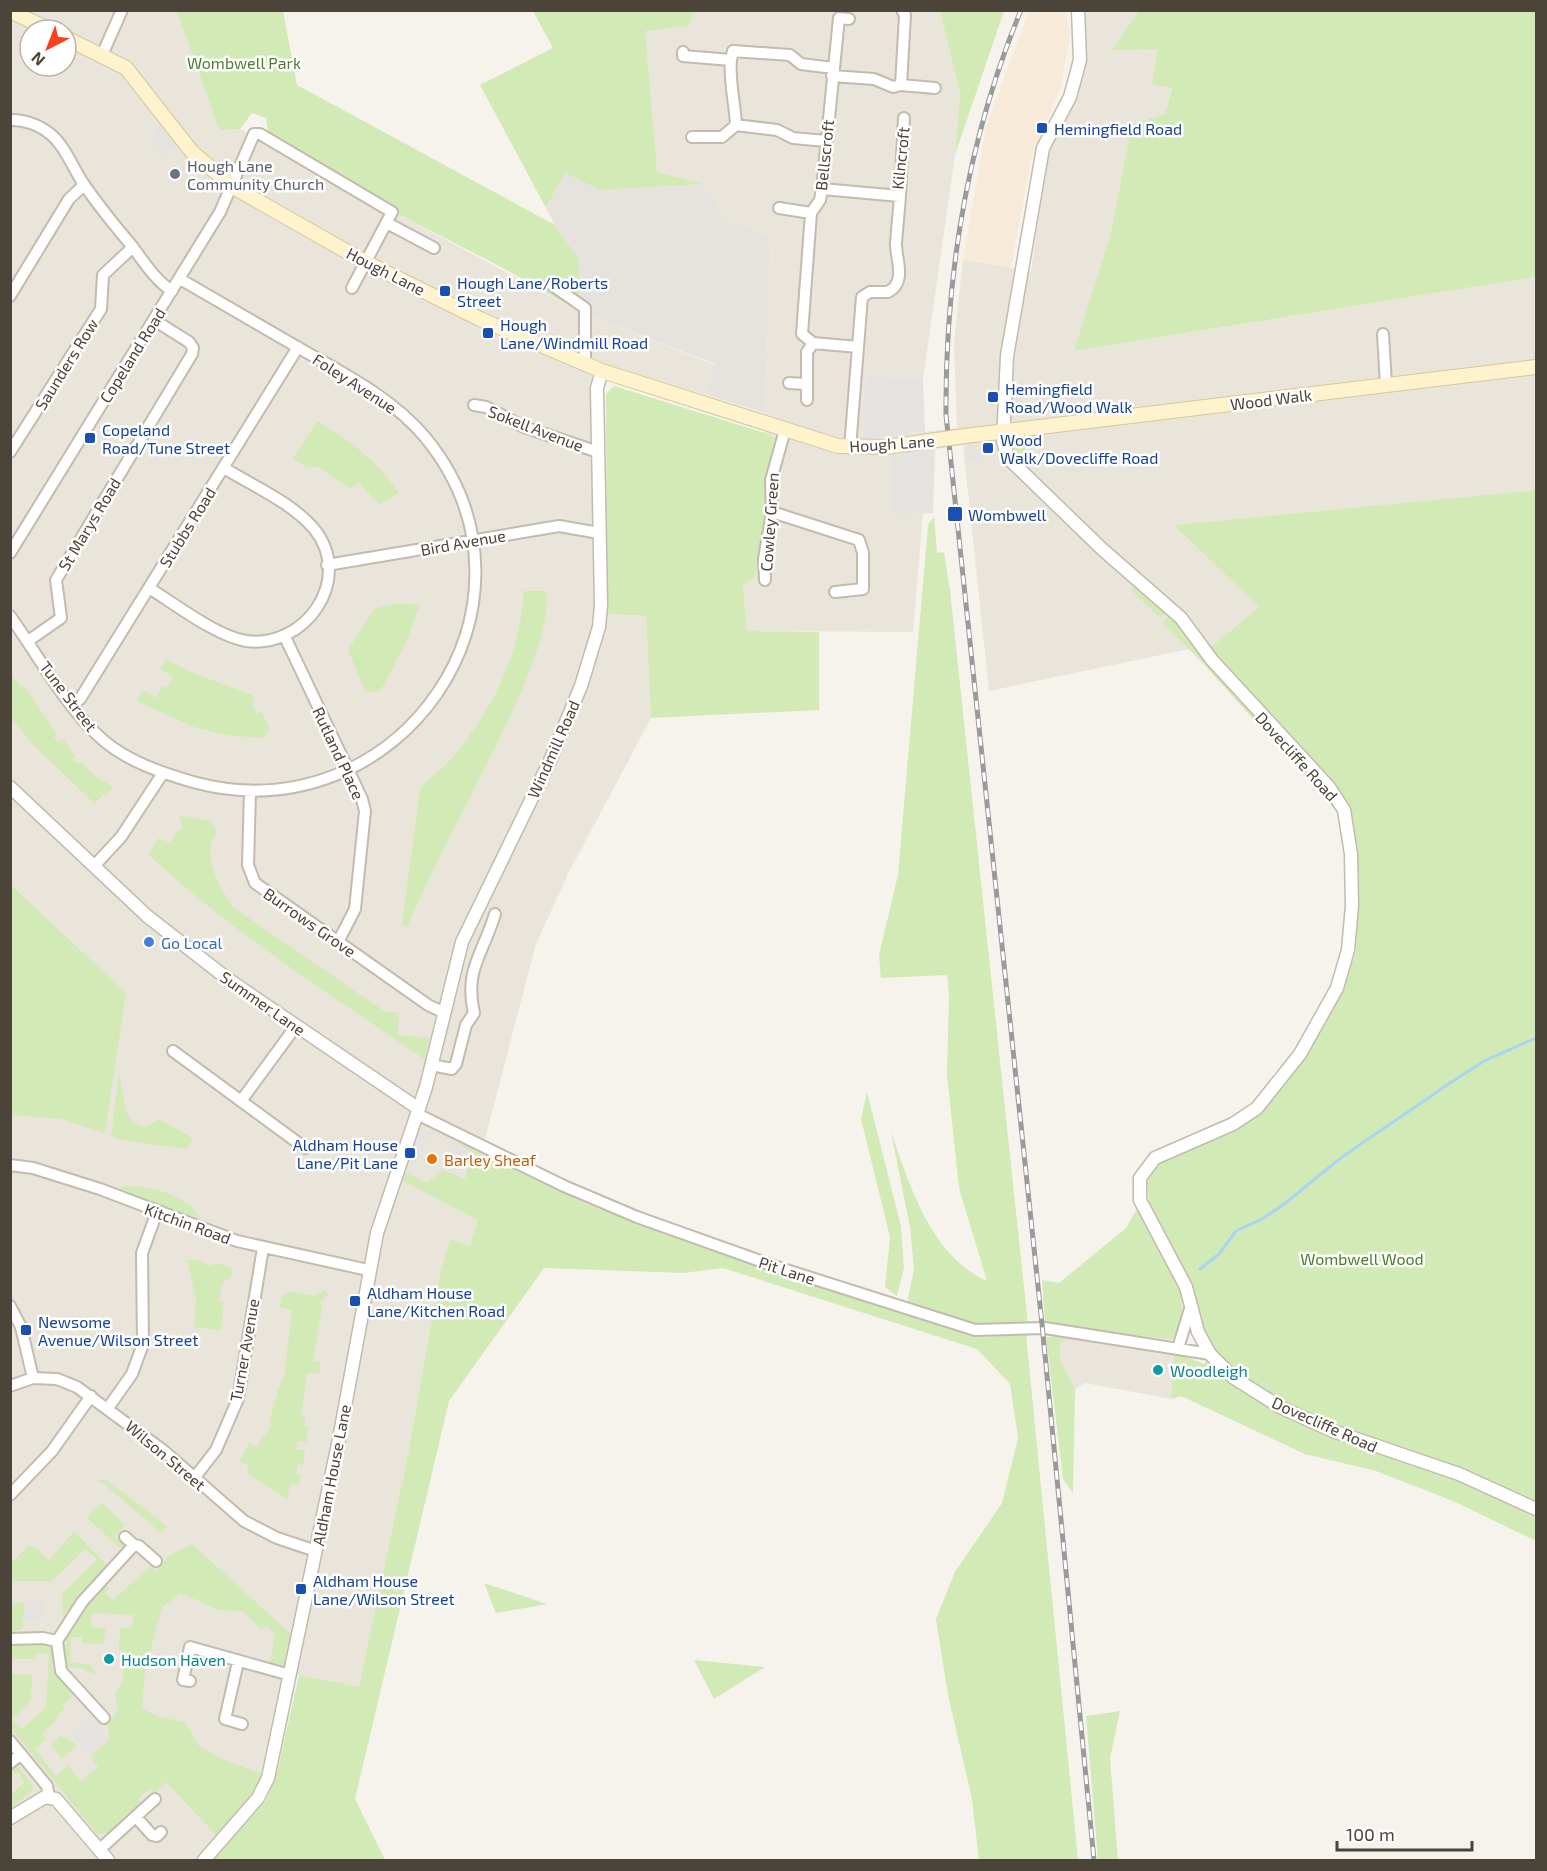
<svg xmlns="http://www.w3.org/2000/svg" width="1547" height="1871" font-family="'Exo 2',sans-serif">
	<rect width="100%" height="100%" fill="#f6f3ec"/>
	<path fill="#eae5da" fill-rule="evenodd" d="M11,11H177L219,130L240,129L580,312L715,365L707,395L593,361L597,614L646,616L651,718L568,874L536,944L485,1139L497,1159L470,1246L450,1239L440,1273L408,1454L359,1688L299,1675L284,1683L261,1783L197,1860H11ZM30,30H66V66H30Z
		M694,11H940L960,93L955,155L923,380L867,374L864,439L957,428L954,343L963,260L1031,271L1048,150L1079,94L1085,53V11H1139L1113,50L1181,51L1165,114L1132,124L1110,236L1075,351L1536,277V490L1175,525L1260,607L1198,658L1189,649L989,691L963,445L894,455L891,515L923,512L913,632L747,631L743,585L755,577L758,567L767,510L765,481L775,439L765,433V413L771,239L727,220L704,184L657,172L641,31L689,26Z
		M1068,1336L1174,1352L1171,1399L1085,1383L1075,1389L1060,1360V1343Z"/>
	<path fill="#f7ead8" d="M1029,11H1066L1070,35L1060,90L1032,155L1011,268L963,260L986,126Z"/>
	<path fill="#e6e2dd" d="M565,173L600,190L704,184L727,220L771,238L765,413L707,395L715,364L580,312L579,261L555,225L546,208Z"/>
	<path fill="#d2eab5" d="M177,11H283L297,85L555,225L579,260L580,312L503,268L375,202L310,156L268,132L266,118L252,113L240,129L219,130Z
		M533,11H694L689,26L645,31L657,172L704,184L600,190L565,173L546,208L480,85L553,48Z
		M940,11H1004L955,155L960,93Z
		M1139,11H1536V277L1074,351L1110,236L1132,124L1165,114L1172,88L1152,84L1158,50H1112Z
		M614,386L765,433L775,438L765,481L767,510L758,567L755,577L743,585L747,631L819,632V710L651,718L646,616L607,614L606,394Z
		M317,421C352,442 375,459 399,493L379,504L358,482L351,489L318,467L308,468L293,459Z
		M1032,437C1023,448 1023,454 1026,468L1013,456L1011,444L1015,439Z
		M1536,490V1541L1453,1501L1376,1471L1305,1454L1181,1396L1171,1399L1174,1352L1204,1364L1210,1353L1154,1225L1146,1183L1163,1157L1230,1134L1260,1113L1284,1086L1321,1031L1343,991L1356,951L1358,846L1337,812L1198,658L1162,623L1171,614L1204,653L1259,607L1174,525Z
		M934,517L937,553L944,552L950,590L1028,1325L975,1327L907,1303L914,1270L910,1227L891,1132C910,1186 931,1256 987,1281L959,1188L947,1075L949,994L947,975L881,978L879,955L898,875L928,525Z
		M1136,584L1167,611L1160,618L1131,590Z
		M524,591H546C554,638 499,738 477,783C453,831 428,878 407,927L402,924L420,789C430,776 443,769 453,757C493,710 520,654 524,591Z
		M397,603L420,605L407,640L381,690L377,692L365,691L348,650L374,609Z
		M166,659L188,671L254,696L253,706L257,714L261,711L270,728L264,738L225,735L194,727L140,703L137,699L143,690L156,698L163,686L167,688L173,677L160,669Z
		M11,675L22,688L24,686L57,734L54,737L58,742L63,739L75,756L73,760L78,764L81,762L97,778L114,787L106,796L103,794L95,804L32,744L11,717Z
		M179,815L211,821L217,833C199,854 221,889 234,908L384,1011L399,1013L398,1035L429,1038L424,1059C330,994 232,933 148,854L159,838L170,843L177,831L183,829Z
		M11,885L126,993L105,1133L60,1119L11,1115Z
		M119,1073L126,1111L133,1123L146,1127L159,1119L193,1138L187,1149L122,1140L111,1136Z
		M867,1092L901,1226L904,1268L897,1296L885,1287L890,1237L861,1119Z
		M459,1142L589,1205L724,1255L973,1337L1026,1335L1078,1860H979L972,1799L948,1695L936,1619L955,1572L1002,1503L1018,1438L1010,1384L977,1349L723,1268L683,1273L544,1268L449,1401L355,1799L385,1860H213L266,1801L277,1773L299,1675L359,1687L408,1454L440,1273L450,1239L470,1246L478,1220L403,1181L406,1173L427,1183L443,1170L465,1179L472,1152L461,1146Z
		M122,1186C148,1186 187,1193 200,1219L198,1222L121,1194L119,1190Z
		M1137,1209C1150,1237 1185,1278 1182,1309C1182,1319 1176,1331 1173,1340L1045,1323L1042,1280L1059,1283L1126,1228Z
		M187,1260H197L211,1266L216,1263L233,1268L231,1276L222,1284L219,1302L224,1303L221,1330L194,1327L196,1300Z
		M325,1289L328,1295L320,1302L322,1308L313,1361L321,1362L319,1373H307L301,1415L306,1416L304,1426L309,1427L306,1442L298,1441L296,1449L305,1451L303,1465L298,1464L296,1473L301,1474L299,1485L290,1484L287,1499L247,1473L248,1464L239,1462L249,1443L257,1447L263,1436H266L272,1422L269,1421L282,1378H284L292,1310L279,1307L281,1297L290,1291L316,1296Z
		M1068,1336L1060,1343V1360L1075,1389L1073,1493L1063,1479L1046,1337Z
		M93,1479L108,1481L167,1526L161,1533L103,1483Z
		M102,1503L125,1525L115,1536L124,1545L120,1548L87,1518Z
		M74,1531L107,1565L63,1617L62,1594L97,1559L85,1549L52,1581H11V1563L28,1546L36,1548L49,1560Z
		M192,1544L292,1635L284,1667L270,1664L275,1633L268,1627L261,1629L242,1611C211,1614 207,1601 180,1594L162,1607L145,1671L142,1709L160,1717L185,1722L199,1746L226,1761L261,1773L258,1785L249,1798L216,1835L166,1782L154,1793L150,1788L138,1799L142,1803L111,1833L97,1834L11,1728V1674L32,1675L31,1700L12,1719L22,1729L46,1707L49,1654L36,1653L35,1659H11V1645L50,1643L53,1647L52,1668L74,1694L63,1705L65,1708L56,1717L57,1719L42,1734L46,1739L35,1749L56,1776L68,1766L81,1781L98,1767L91,1756L109,1739L108,1725L118,1709L115,1695L123,1679L124,1651L119,1650L120,1628L132,1627L133,1615L91,1613V1627L106,1628L103,1644L82,1643V1637H71L70,1663L89,1664L96,1673L94,1674L81,1668L67,1667C55,1641 88,1602 104,1583L109,1588L105,1594L113,1600L153,1564L155,1573L167,1557Z
		M484,1583L547,1604L496,1613Z
		M24,1602L23,1628L11,1632V1607L14,1603Z
		M694,1660L765,1667L714,1699Z
		M1120,1711L1110,1758L1118,1860H1098L1086,1716Z
		M60,1736L72,1741L77,1745L62,1759L51,1745Z
		M18,1766L33,1785L32,1791L11,1808V1794L24,1783L19,1772L15,1774L12,1770Z"/>
	<path fill="#e5e3e0" d="M160,124L176,144L161,157L151,144Z
		M866,374L923,380L925,432L864,439Z
		M970,444L987,454L978,465L972,459H968L966,445Z
		M935,449L933,513L891,515L893,455Z
		M430,1130L435,1132L433,1136L427,1137L417,1166L410,1163L419,1134Z
		M448,1140L473,1152L469,1163L461,1160L456,1175L443,1170L451,1150L446,1147Z
		M24,1600L44,1601L43,1621H24Z
		M91,1715L109,1739L91,1756L70,1734Z"/>
	<g fill="none" stroke-linecap="round" stroke-linejoin="round">
		<path stroke="#a9d4f2" stroke-width="3" d="M1200,1269L1219,1254L1236,1231L1262,1219L1283,1205L1342,1157L1450,1083L1484,1061L1536,1038"/>
		<g stroke="#c2bbae" stroke-width="14">
			<path id="minor" d="M902,10L905,15L901,85L935,88
				M683,52V56L731,60C729,83 735,102 736,125
				M102,55L122,10
				M731,60L733,51L790,55L801,64L833,68
				M832,76L874,79L893,87L901,85
				M10,120C23,119 39,125 49,133C64,144 73,168 83,183C98,205 115,226 132,246C144,262 155,280 172,291
				M736,125L777,130L793,138L826,141
				M692,137H722L736,125
				M822,189L900,196L904,118
				M779,208L811,213
				M387,223L434,248
				M552,285L585,308V365
				M10,296L69,199L84,185
				M1383,334L1386,385
				M813,343L802,334L811,213L820,200L822,189L839,18L849,19
				M813,343L858,347L850,448
				M858,347L862,297L870,292H888C907,282 896,260 896,244C897,228 899,212 900,196
				M789,383L806,384
				M807,400V352L813,343
				M474,405L486,407L524,427L598,452
				M10,452L101,309L103,275L133,247
				M772,512L859,540L863,553V589L835,592
				M10,553L220,212L254,134H260L392,212L352,288
				M327,565L559,526L599,533
				M765,580L764,559L772,512L771,480L785,430
				M149,588C175,604 216,636 246,641C305,649 354,580 315,530C293,503 253,486 224,468
				M10,616C38,655 67,709 103,740C127,761 162,773 193,782C398,838 562,604 425,437C391,397 344,374 299,348C259,325 220,302 180,279
				M285,637L362,799L365,811L355,909L338,942
				M28,641L61,618L56,580L192,354L193,348L189,342L154,320
				M73,705L80,699L298,347
				M250,791L248,865L255,883L428,1005L443,1012
				M95,865L121,837L163,773
				M173,1051L305,1148
				M431,1065L452,1069L456,1064L466,1025L474,1013C464,970 483,954 495,914
				M241,1101L296,1026
				M417,1114L564,1186L637,1217L780,1268L975,1330L1045,1328L1210,1354
				M10,1165L33,1168L100,1189L237,1241L368,1270
				M10,1306L21,1327L33,1378
				M1178,1348L1190,1309
				M10,1386L33,1378L57,1379L77,1387L164,1451L244,1521L277,1538L316,1551
				M108,1408L132,1374L143,1344L142,1253L157,1212
				M195,1477L216,1450L238,1399L263,1248
				M10,1495L52,1451L91,1396
				M125,1537L134,1545
				M10,1639L43,1638L57,1641L82,1602L134,1545L139,1546L156,1561
				M57,1641L61,1671L104,1718
				M238,1662L225,1719L242,1724
				M190,1681L183,1680L190,1647L290,1675
				M10,1741L47,1786L49,1797
				M10,1763L21,1754
				M136,1817L152,1835L157,1836L161,1832
				M99,1850L155,1799"/>
		</g>
		<g stroke="#c2bbae" stroke-width="15">
			<path id="tertiary" d="M1078,10L1080,60L1070,97L1043,148L1007,356L1003,441L1008,458L1102,549L1181,618L1212,660L1329,787L1344,810L1351,854L1352,906L1348,950L1337,988L1300,1054L1257,1108L1233,1124L1155,1158L1140,1178V1200L1186,1287L1198,1332L1210,1354L1234,1378L1280,1407L1333,1431L1459,1474L1536,1509
				M10,787L147,916L229,980L419,1109
				M10,1818L45,1797L56,1799L108,1860
				M204,1860L258,1798L268,1778L339,1439L377,1233L426,1087L462,942L549,763L581,686L599,627L601,605L597,388L602,371"/>
		</g>
		<g stroke="#d6c79b" stroke-width="16">
			<path id="secondary" d="M10,11L50,30
				M66,38L126,68L192,152L233,187L367,263L480,319L602,371L838,446L887,447L929,441
				M965,436L1536,367"/>
		</g>
		<use href="#minor" stroke="#fff" stroke-width="10"/>
		<use href="#tertiary" stroke="#fff" stroke-width="12"/>
		<use href="#secondary" stroke="#fff3cd" stroke-width="14"/>
		<g stroke="#9a9a9a" stroke-width="5">
			<path id="rail" d="M1021,10C968,138 945,277 946,415L1042,1324L1094,1860"/>
		</g>
		<use href="#rail" stroke="#fff" stroke-width="3" stroke-dasharray="9" stroke-linecap="butt"/>
		<g stroke="#d6c79b" stroke-width="16" stroke-linecap="butt">
			<path id="secondary-bridge" d="M929,441L965,436"/>
		</g>
		<use href="#secondary-bridge" stroke="#fff3cd" stroke-width="14"/>
	</g>
	<g fill="#1a4fb4" stroke="#fff" stroke-width="2">
		<rect x="1036" y="122" width="12" height="12" rx="3"/>
		<rect x="439" y="285" width="12" height="12" rx="3"/>
		<rect x="482" y="327" width="12" height="12" rx="3"/>
		<rect x="987" y="391" width="12" height="12" rx="3"/>
		<rect x="84" y="432" width="12" height="12" rx="3"/>
		<rect x="982" y="442" width="12" height="12" rx="3"/>
		<rect x="947" y="506" width="16" height="16" rx="3"/>
		<rect x="404" y="1147" width="12" height="12" rx="3"/>
		<rect x="349" y="1295" width="12" height="12" rx="3"/>
		<rect x="20" y="1324" width="12" height="12" rx="3"/>
		<rect x="295" y="1583" width="12" height="12" rx="3"/>
	</g>
	<circle fill="#6b7280" stroke="#fff" stroke-width="2" cx="175" cy="174" r="6"/>
	<circle fill="#3f7fe0" stroke="#fff" stroke-width="2" cx="149" cy="942" r="6"/>
	<circle fill="#e8710a" stroke="#fff" stroke-width="2" cx="432" cy="1159" r="6"/>
	<g fill="#0f9aa8" stroke="#fff" stroke-width="2">
		<circle cx="1158" cy="1370" r="6"/>
		<circle cx="109" cy="1659" r="6"/>
	</g>
	<g text-anchor="middle" dominant-baseline="central" stroke-width="5" stroke-linejoin="round" paint-order="stroke">
		<g font-size="16" fill="#4a7f2a" stroke="#fff">
			<text x="244" y="62">Wombwell Park</text>
			<text x="1362" y="1258">Wombwell Wood</text>
		</g>
		<g font-size="16" fill="#164399" stroke="#fff" text-anchor="start">
			<text x="1054" y="128">Hemingfield Road</text>
			<text x="457" y="282">Hough Lane/Roberts<tspan x="457" dy="18">Street</tspan></text>
			<text x="500" y="324">Hough<tspan x="500" dy="18">Lane/Windmill Road</tspan></text>
			<text x="1005" y="388">Hemingfield<tspan x="1005" dy="18">Road/Wood Walk</tspan></text>
			<text x="102" y="429">Copeland<tspan x="102" dy="18">Road/Tune Street</tspan></text>
			<text x="1000" y="439">Wood<tspan x="1000" dy="18">Walk/Dovecliffe Road</tspan></text>
			<text x="968" y="514">Wombwell</text>
			<text x="398" y="1144" text-anchor="end">Aldham House<tspan x="398" dy="18">Lane/Pit Lane</tspan></text>
			<text x="367" y="1292">Aldham House<tspan x="367" dy="18">Lane/Kitchen Road</tspan></text>
			<text x="38" y="1321">Newsome<tspan x="38" dy="18">Avenue/Wilson Street</tspan></text>
			<text x="313" y="1580">Aldham House<tspan x="313" dy="18">Lane/Wilson Street</tspan></text>
		</g>
		<g font-size="16" fill="#4b4439" stroke="#fff">
			<text transform="translate(824 155) rotate(-84)">Bellscroft</text>
			<text transform="translate(900 158) rotate(-84)">Kilncroft</text>
			<text transform="translate(386 271) rotate(27)">Hough Lane</text>
			<text transform="translate(132 355) rotate(-58)">Copeland Road</text>
			<text transform="translate(66 364) rotate(-58)">Saunders Row</text>
			<text transform="translate(355 383) rotate(33)">Foley Avenue</text>
			<text transform="translate(1271 399) rotate(-7)">Wood Walk</text>
			<text transform="translate(536 428) rotate(21)">Sokell Avenue</text>
			<text transform="translate(892 443) rotate(-4)">Hough Lane</text>
			<text transform="translate(769 522) rotate(-86)">Cowley Green</text>
			<text transform="translate(89 524) rotate(-59)">St Marys Road</text>
			<text transform="translate(187 527) rotate(-58)">Stubbs Road</text>
			<text transform="translate(463 542) rotate(-10)">Bird Avenue</text>
			<text transform="translate(69 696) rotate(53)">Tune Street</text>
			<text transform="translate(553 749) rotate(-66)">Windmill Road</text>
			<text transform="translate(339 753) rotate(65)">Rutland Place</text>
			<text transform="translate(1297 756) rotate(48)">Dovecliffe Road</text>
			<text transform="translate(310 922) rotate(35)">Burrows Grove</text>
			<text transform="translate(263 1003) rotate(35)">Summer Lane</text>
			<text transform="translate(188 1223) rotate(20)">Kitchin Road</text>
			<text transform="translate(787 1270) rotate(18)">Pit Lane</text>
			<text transform="translate(244 1350) rotate(-80)">Turner Avenue</text>
			<text transform="translate(1325 1424) rotate(24)">Dovecliffe Road</text>
			<text transform="translate(166 1455) rotate(40)">Wilson Street</text>
			<text transform="translate(331 1475) rotate(-79)">Aldham House Lane</text>
		</g>
		<g font-size="16" fill="#5b616d" stroke="#fff" text-anchor="start">
			<text x="187" y="165">Hough Lane<tspan x="187" dy="18">Community Church</tspan></text>
		</g>
		<g font-size="16" fill="#366cbe" stroke="#fff" text-anchor="start">
			<text x="161" y="942">Go Local</text>
		</g>
		<g font-size="16" fill="#c56008" stroke="#fff" text-anchor="start">
			<text x="444" y="1159">Barley Sheaf</text>
		</g>
		<g font-size="16" fill="#0d838f" stroke="#fff" text-anchor="start">
			<text x="1170" y="1370">Woodleigh</text>
			<text x="121" y="1659">Hudson Haven</text>
		</g>
	</g>
	<rect width="1547" height="1871" fill="none" stroke="#4b4439" stroke-width="24"/>
	<g transform="translate(48 48) rotate(222)"><circle r="28" fill="#ffffff" stroke="#b7b4b0" stroke-width="1.5"/>
	<path d="M0-4.5L10 22L0 15L-10 22Z" fill="#fc3f1d"/>
	<text y="-9" font-size="16" font-weight="bold" text-anchor="middle" fill="#4b4439">N</text>
	</g>
	<path d="M1337 1841v9h135v-9" fill="none" stroke="#4b4439" stroke-width="3"/>
	<text x="1346" y="1841" font-size="18" fill="#4b4439" stroke="#ffffff" stroke-width="4.5" paint-order="stroke">100 m</text>
</svg>
